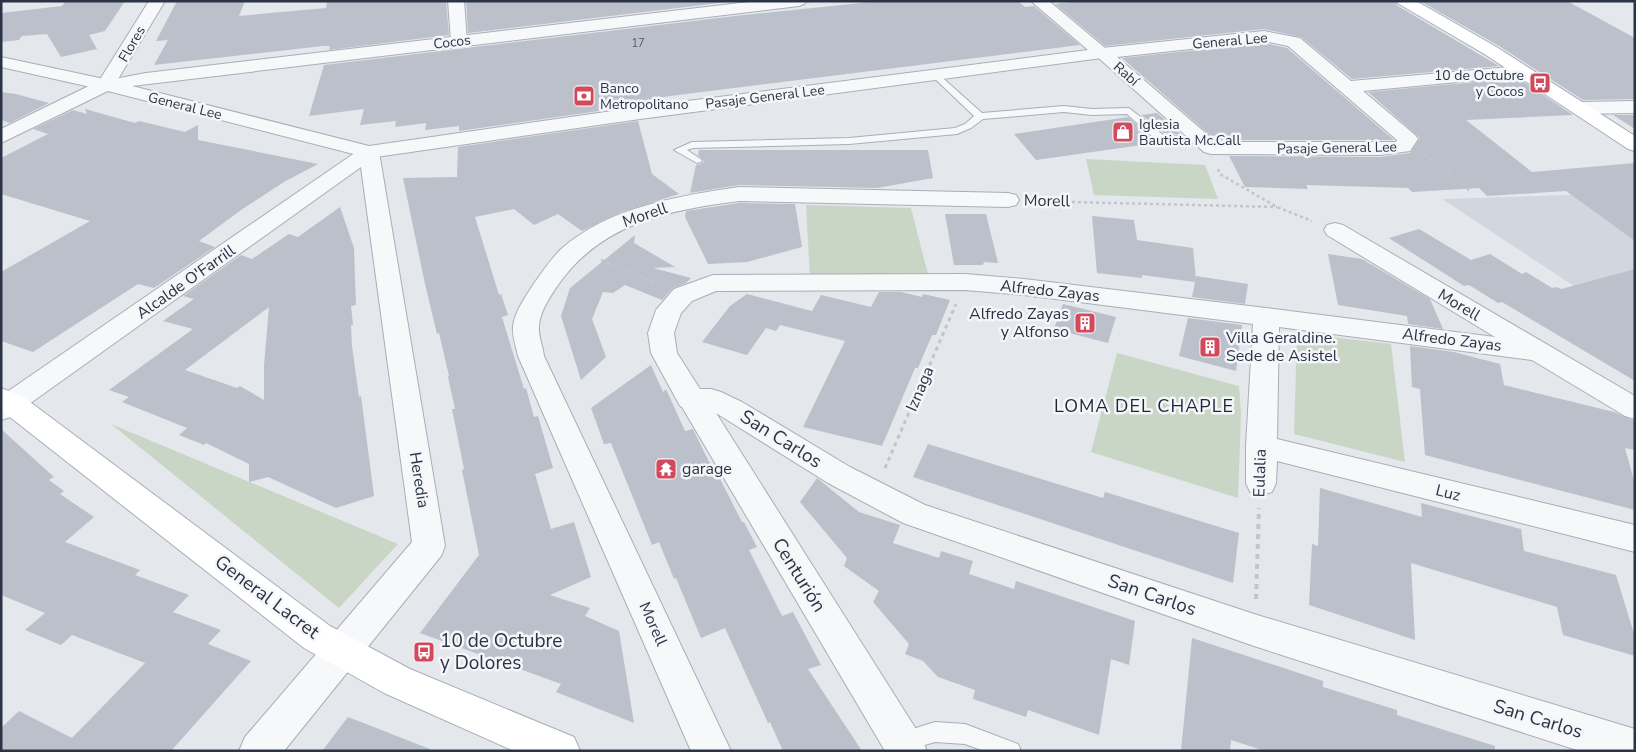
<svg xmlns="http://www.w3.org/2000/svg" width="1636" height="752" font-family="'Nunito Sans',sans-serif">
	<rect width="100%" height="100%" fill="#e4e7ec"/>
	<path fill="#d2d6de" d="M1635,189L1628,236L1635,241V269L1574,286L1442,199L1571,195Z"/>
	<path fill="#c9d6c5" d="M1086,159L1205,165L1218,199L1094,195Z
		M806,205L911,208L928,274L810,276Z
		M1297,333L1391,344L1405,462L1294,434Z
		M1117,353L1239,386L1241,413L1238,498L1091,452Z
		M111,424L398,544L339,608Z"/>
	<path fill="#bbc0ca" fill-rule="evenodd" d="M66,1H125L105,31L89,35L97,49L61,57L47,34L22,36L19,40L1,42V13L62,6Z
		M177,1H245L239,16L326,8L327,1H446L449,35L329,50L330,46H323L154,65L168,40L156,41Z
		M466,1H728V2L468,33Z
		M880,1H1018L1025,7L1034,6L1080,45L670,96L633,102L634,106L459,131V126L425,130L426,123L395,127L396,121L360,125L364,109L309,116L324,65L735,16Z
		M1079,1H1394L1398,6L1499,66L1352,79L1301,37L1264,29L1105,46L1055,4Z
		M1420,1H1567L1635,38V99L1583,100L1499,46Z
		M1264,43L1287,48L1394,140H1220L1218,135L1211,136L1122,58Z
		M1518,78L1573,115L1466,120L1532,172L1635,163V241L1566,191L1487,196L1479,188L1412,192L1408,188L1306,185L1308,189L1245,187L1229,156L1380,157L1410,153L1420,138L1368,92Z
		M1,92L16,94L49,103L10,123L1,120Z
		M85,109L135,123L139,121L185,132L198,125V140L318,164L284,182L241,210L199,241L215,247L154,288L138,284L33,352L1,341V272L90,221L1,194V158L48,134L33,129L73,110L87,114Z
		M1157,113L1182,135L1164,133L1141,115Z
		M1613,115H1635V129Z
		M1128,117L1155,141L1163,142L1036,160L1014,134Z
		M638,121L652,174L679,194L622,212L582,231L558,214L534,225L514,209L475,217L499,295L501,294L508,315L502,317L524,389L526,388L534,417L538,416L553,468L535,474L551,529L574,522L591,577L550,595L590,608L585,616L619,631L634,723L556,692L561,684L420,633L479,555L462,470L464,469L452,409H455L448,377L449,376L439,333L437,334L425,284L403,178L457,177L458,147Z
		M699,150H928L933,178L877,188L739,185L690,193L696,165L701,164L704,161L698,155Z
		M739,203L795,204L802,247L747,262L708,264L685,217L686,211Z
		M340,207L354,248L356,305L351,306L353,325H351L352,346L359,397L361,396L374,496L336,508L268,477L249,482V464L206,443L204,445L179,435L187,428L122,402L129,397L109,390L193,329L163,321L194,299L183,296L241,255L252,259L289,234L298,237ZM269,307L264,365V400L240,386L237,388L185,370Z
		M945,214H986L998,263L984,262L983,265H954Z
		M1092,216L1134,220L1137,240L1193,248L1196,280V276L1248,284L1245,304L1192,297L1195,282L1142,275V278L1097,273Z
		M1419,229L1471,260L1490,254L1522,274L1526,272L1552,288L1556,287L1561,289L1635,269V381L1502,302L1498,303L1469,285L1464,286L1389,238Z
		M635,235L634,243L675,267L653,268L691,278L686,283L673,288L662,300L625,285L613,293L603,292L592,319L606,357L581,380L561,316L570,288Z
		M1328,254L1362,259L1430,299L1443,329L1408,324L1407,316L1338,305Z
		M879,292H901L922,297L923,294L950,300L936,335H932L918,368H915L882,446L803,427L845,341L780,325L776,331L766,328L747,355L702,342L730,306L747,294L812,311L821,295L871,307Z
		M1063,304L1116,317L1108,343L1054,329Z
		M1188,318L1242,325L1236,371L1179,356Z
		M1410,346L1454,352L1500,364L1504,385L1614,412L1635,421V450L1625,448L1635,484V510L1425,455L1420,389L1412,387Z
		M651,365L663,392L666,389L685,431L693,429L716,476L718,475L742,522H744L757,547L749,550L782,616L793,612L821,665L808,669L862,751H783L770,722L768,723L725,628L701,638L676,578L674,579L659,542L652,545L611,443L604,444L591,408Z
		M1,429L54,477L49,480L64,491L60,494L94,517L65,542L140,570L135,575L189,595L173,612L221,630L208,644L251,661L171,751H1V728L19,711L72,738L145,663L72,635L61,645L25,630L45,613L1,595Z
		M928,444L1103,498L1105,492L1239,533L1233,583L913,477Z
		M817,478L859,512L900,525L893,543L939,558L941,551L973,561L969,574L1014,589L1016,581L1135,621L1129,665L1111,659L1099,735L1028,710L1026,717L973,699L975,690L938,677L923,661L905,654L909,644L873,602L879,591L844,566L847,558L800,502Z
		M1320,488L1422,517L1421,503L1521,529L1524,551L1616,575L1635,637V656L1563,635L1557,607L1411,563L1415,640L1309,605L1312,544L1318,546Z
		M1192,638L1323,681V687L1397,710V715L1495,746V751H1265L1231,740L1230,751H1181Z
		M348,717L430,749V751H322Z"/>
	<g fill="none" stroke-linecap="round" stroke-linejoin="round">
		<g stroke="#a9aeb7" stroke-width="2">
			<path id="service" d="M936,72L982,113L1064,106L1092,109L1129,108L1163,135L1203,138L1208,141L1203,144L1156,140L1127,114L1092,115L1064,112L983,119L971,128L957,134L849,144L693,148L687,150L702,160L701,162L697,163L674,150L692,142L849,138L955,128L965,124L974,116L933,77V73Z
				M935,722L965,724L1018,744L1021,751H984L965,744L935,742L904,751L897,748L894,741L897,734Z"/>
		</g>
		<g stroke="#a9aeb7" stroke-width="2">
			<path id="minor" d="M149,1H165L112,89L1,143V129L99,81Z
				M448,1H464L467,41L465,45H453L451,41Z
				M1264,31L1300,38L1351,81L1521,66L1527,67L1530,71L1527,75L1521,76L1363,91L1415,135L1418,139L1410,151L1380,155L1211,154L1204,152L1093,53L1096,49L1102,48ZM1264,41L1288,46L1397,140L1396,142H1216L1117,57Z
				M1635,101V113L1579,114L1572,112L1570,108L1572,104L1579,102Z
				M369,146L376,148L379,152L445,546L441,556L284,751H239L245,737L412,542L361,167L11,417L1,420V396L362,148Z
				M739,187L1008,193L1016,195L1019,200L1016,205L1008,207L739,201C669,210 601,223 558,285C550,297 540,311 539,326C538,336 543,346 544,356L731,751H691L518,356C516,346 512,336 513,326C515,310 527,295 535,282C543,271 551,259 561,249C609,207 678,196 739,187Z
				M1335,223L1343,225L1635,396V419L1625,416L1532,360L1279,327L1277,439L1635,525V552L1277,461L1276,483L1272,492L1261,495L1250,492L1246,483V446L1253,324L1024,295L965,290L716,291L692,301L681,313L674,333L677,353L700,389H711L721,392L742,402L850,467L925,505L1254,614L1635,729V751H1580L1254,646L903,523L828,483L716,413L921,737L927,751H885L682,407L680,406L651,353L648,333L656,310L674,289L713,275L965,274L1024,279L1266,308L1495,337L1327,235L1324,230L1327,225Z"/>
		</g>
		<g stroke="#a9aeb7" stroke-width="2">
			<path id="tertiary" d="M757,1H807L804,4L799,6L132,86L369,146L640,107L1088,50L1031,1H1049L1111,53L1108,57L1102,58L640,119L369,158L104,90L1,67V57L109,80L146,73Z"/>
		</g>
		<g stroke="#a9aeb7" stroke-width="2">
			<path id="secondary" d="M1,388L22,396L330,626L410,669L574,737L580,751H514L384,693L304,648L1,410Z"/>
		</g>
		<g stroke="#a3abb8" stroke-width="2">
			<path id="primary" d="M1396,1H1416L1439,14L1498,48L1635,136V151L1628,149L1486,55L1399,4Z"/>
		</g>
		<path stroke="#c2c5cb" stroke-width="2.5" stroke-dasharray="3 3" stroke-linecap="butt" d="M1425,154L1470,191
			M1218,169L1220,174L1277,207L1312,221
			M1030,201L1277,207
			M601,260L658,284"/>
		<path stroke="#c2c5cb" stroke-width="3" stroke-dasharray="4 4" stroke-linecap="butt" d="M885,468L956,304"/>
		<path stroke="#c2c5cb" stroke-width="4" stroke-dasharray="5 5" stroke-linecap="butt" d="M1256,599L1259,508"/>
		<use href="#service" fill="#f7f8fa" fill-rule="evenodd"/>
		<use href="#minor" fill="#f7f8fa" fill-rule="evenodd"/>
		<use href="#tertiary" fill="#f7f8fa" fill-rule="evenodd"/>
		<use href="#secondary" fill="#fff" fill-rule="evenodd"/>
		<use href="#primary" fill="#fff" fill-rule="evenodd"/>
	</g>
	<defs>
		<g id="bus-square" transform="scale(1.125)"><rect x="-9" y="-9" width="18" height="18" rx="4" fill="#d1495b" stroke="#f4f6f9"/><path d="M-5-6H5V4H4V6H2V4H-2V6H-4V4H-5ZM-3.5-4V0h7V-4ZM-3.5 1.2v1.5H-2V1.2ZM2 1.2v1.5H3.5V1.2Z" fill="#fff"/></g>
		<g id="bank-square" transform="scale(1.125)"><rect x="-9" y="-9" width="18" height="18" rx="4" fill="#d1495b" stroke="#f4f6f9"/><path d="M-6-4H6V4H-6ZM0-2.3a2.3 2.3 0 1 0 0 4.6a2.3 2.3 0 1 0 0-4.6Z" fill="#fff"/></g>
		<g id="shop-square" transform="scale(1.125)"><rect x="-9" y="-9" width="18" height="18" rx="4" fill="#d1495b" stroke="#f4f6f9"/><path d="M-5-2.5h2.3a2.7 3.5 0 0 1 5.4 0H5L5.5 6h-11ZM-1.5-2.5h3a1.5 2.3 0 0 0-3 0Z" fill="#fff"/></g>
		<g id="building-square" transform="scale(1.125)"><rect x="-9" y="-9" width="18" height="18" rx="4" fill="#d1495b" stroke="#f4f6f9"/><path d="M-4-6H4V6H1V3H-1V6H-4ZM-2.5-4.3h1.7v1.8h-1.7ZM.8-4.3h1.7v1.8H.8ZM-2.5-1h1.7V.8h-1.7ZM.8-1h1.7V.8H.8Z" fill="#fff"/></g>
		<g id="temple-square" transform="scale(1.125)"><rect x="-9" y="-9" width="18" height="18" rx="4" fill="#d1495b" stroke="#f4f6f9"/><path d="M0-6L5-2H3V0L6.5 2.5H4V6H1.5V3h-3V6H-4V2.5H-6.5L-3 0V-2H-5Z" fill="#fff"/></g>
	</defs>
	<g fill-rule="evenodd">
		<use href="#bus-square" x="1540" y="83"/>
		<use href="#bank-square" x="584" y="96"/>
		<use href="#shop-square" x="1123" y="132"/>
		<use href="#building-square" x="1085" y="323"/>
		<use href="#building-square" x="1210" y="347"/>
		<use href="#temple-square" x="666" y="469"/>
		<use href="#bus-square" x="424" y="652"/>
	</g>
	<g text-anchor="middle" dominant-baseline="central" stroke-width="5" stroke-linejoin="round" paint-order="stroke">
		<g font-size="11" fill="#4f5766">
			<text x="638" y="43">17</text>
		</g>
		<g font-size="14" fill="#2b3445" stroke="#f4f6f9">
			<text transform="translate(1230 41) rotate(-5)">General Lee</text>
			<text transform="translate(452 42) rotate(-7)">Cocos</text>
			<text transform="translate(132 44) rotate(-60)">Flores</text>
			<text transform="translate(1126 74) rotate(41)">Rabí</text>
			<text transform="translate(765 97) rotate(-7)">Pasaje General Lee</text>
			<text transform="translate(185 106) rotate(14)">General Lee</text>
			<text transform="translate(1337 148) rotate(-1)">Pasaje General Lee</text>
		</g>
		<g font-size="14" fill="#2b3445" stroke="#f4f6f9" text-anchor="start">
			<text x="1524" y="75" text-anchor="end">10 de Octubre<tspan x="1524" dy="16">y Cocos</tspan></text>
			<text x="600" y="88">Banco<tspan x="600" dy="16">Metropolitano</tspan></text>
			<text x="1139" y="124">Iglesia<tspan x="1139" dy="16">Bautista Mc.Call</tspan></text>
		</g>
		<g font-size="16" fill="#2b3445" stroke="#f4f6f9">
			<text transform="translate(1047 201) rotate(1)">Morell</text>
			<text transform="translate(645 215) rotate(-19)">Morell</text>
			<text transform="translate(186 282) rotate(-35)">Alcalde O'Farrill</text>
			<text transform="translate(1050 291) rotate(6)">Alfredo Zayas</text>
			<text transform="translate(1459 305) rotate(31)">Morell</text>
			<text transform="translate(1452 340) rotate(7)">Alfredo Zayas</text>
			<text transform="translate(920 389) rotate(-67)">Iznaga</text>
			<text transform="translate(1260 473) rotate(-88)">Eulalia</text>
			<text transform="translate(419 480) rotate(81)">Heredia</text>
			<text transform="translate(1448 493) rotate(14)">Luz</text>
			<text transform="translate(653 624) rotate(66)">Morell</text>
		</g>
		<g font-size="16" fill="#2b3445" stroke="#f4f6f9" text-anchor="start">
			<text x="1069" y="314" text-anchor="end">Alfredo Zayas<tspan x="1069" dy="18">y Alfonso</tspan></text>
			<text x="1226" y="338">Villa Geraldine.<tspan x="1226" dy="18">Sede de Asistel</tspan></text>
			<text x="682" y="469">garage</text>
		</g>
		<g font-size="18" letter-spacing="1" fill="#1d2536" stroke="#f4f6f9">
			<text x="1144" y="406">LOMA DEL CHAPLE</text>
		</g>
		<g font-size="19" fill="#2b3445" stroke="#f4f6f9">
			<text transform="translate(781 439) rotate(32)">San Carlos</text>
			<text transform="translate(799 575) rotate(58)">Centurión</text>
			<text transform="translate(1152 595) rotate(19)">San Carlos</text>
			<text transform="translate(267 597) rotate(37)">General Lacret</text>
			<text transform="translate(1538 719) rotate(17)">San Carlos</text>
		</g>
		<g font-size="19" fill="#2b3445" stroke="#f4f6f9" text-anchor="start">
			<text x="440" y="641">10 de Octubre<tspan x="440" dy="22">y Dolores</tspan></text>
		</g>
	</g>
	<rect width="1636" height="752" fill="none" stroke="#2b3445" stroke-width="5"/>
</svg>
